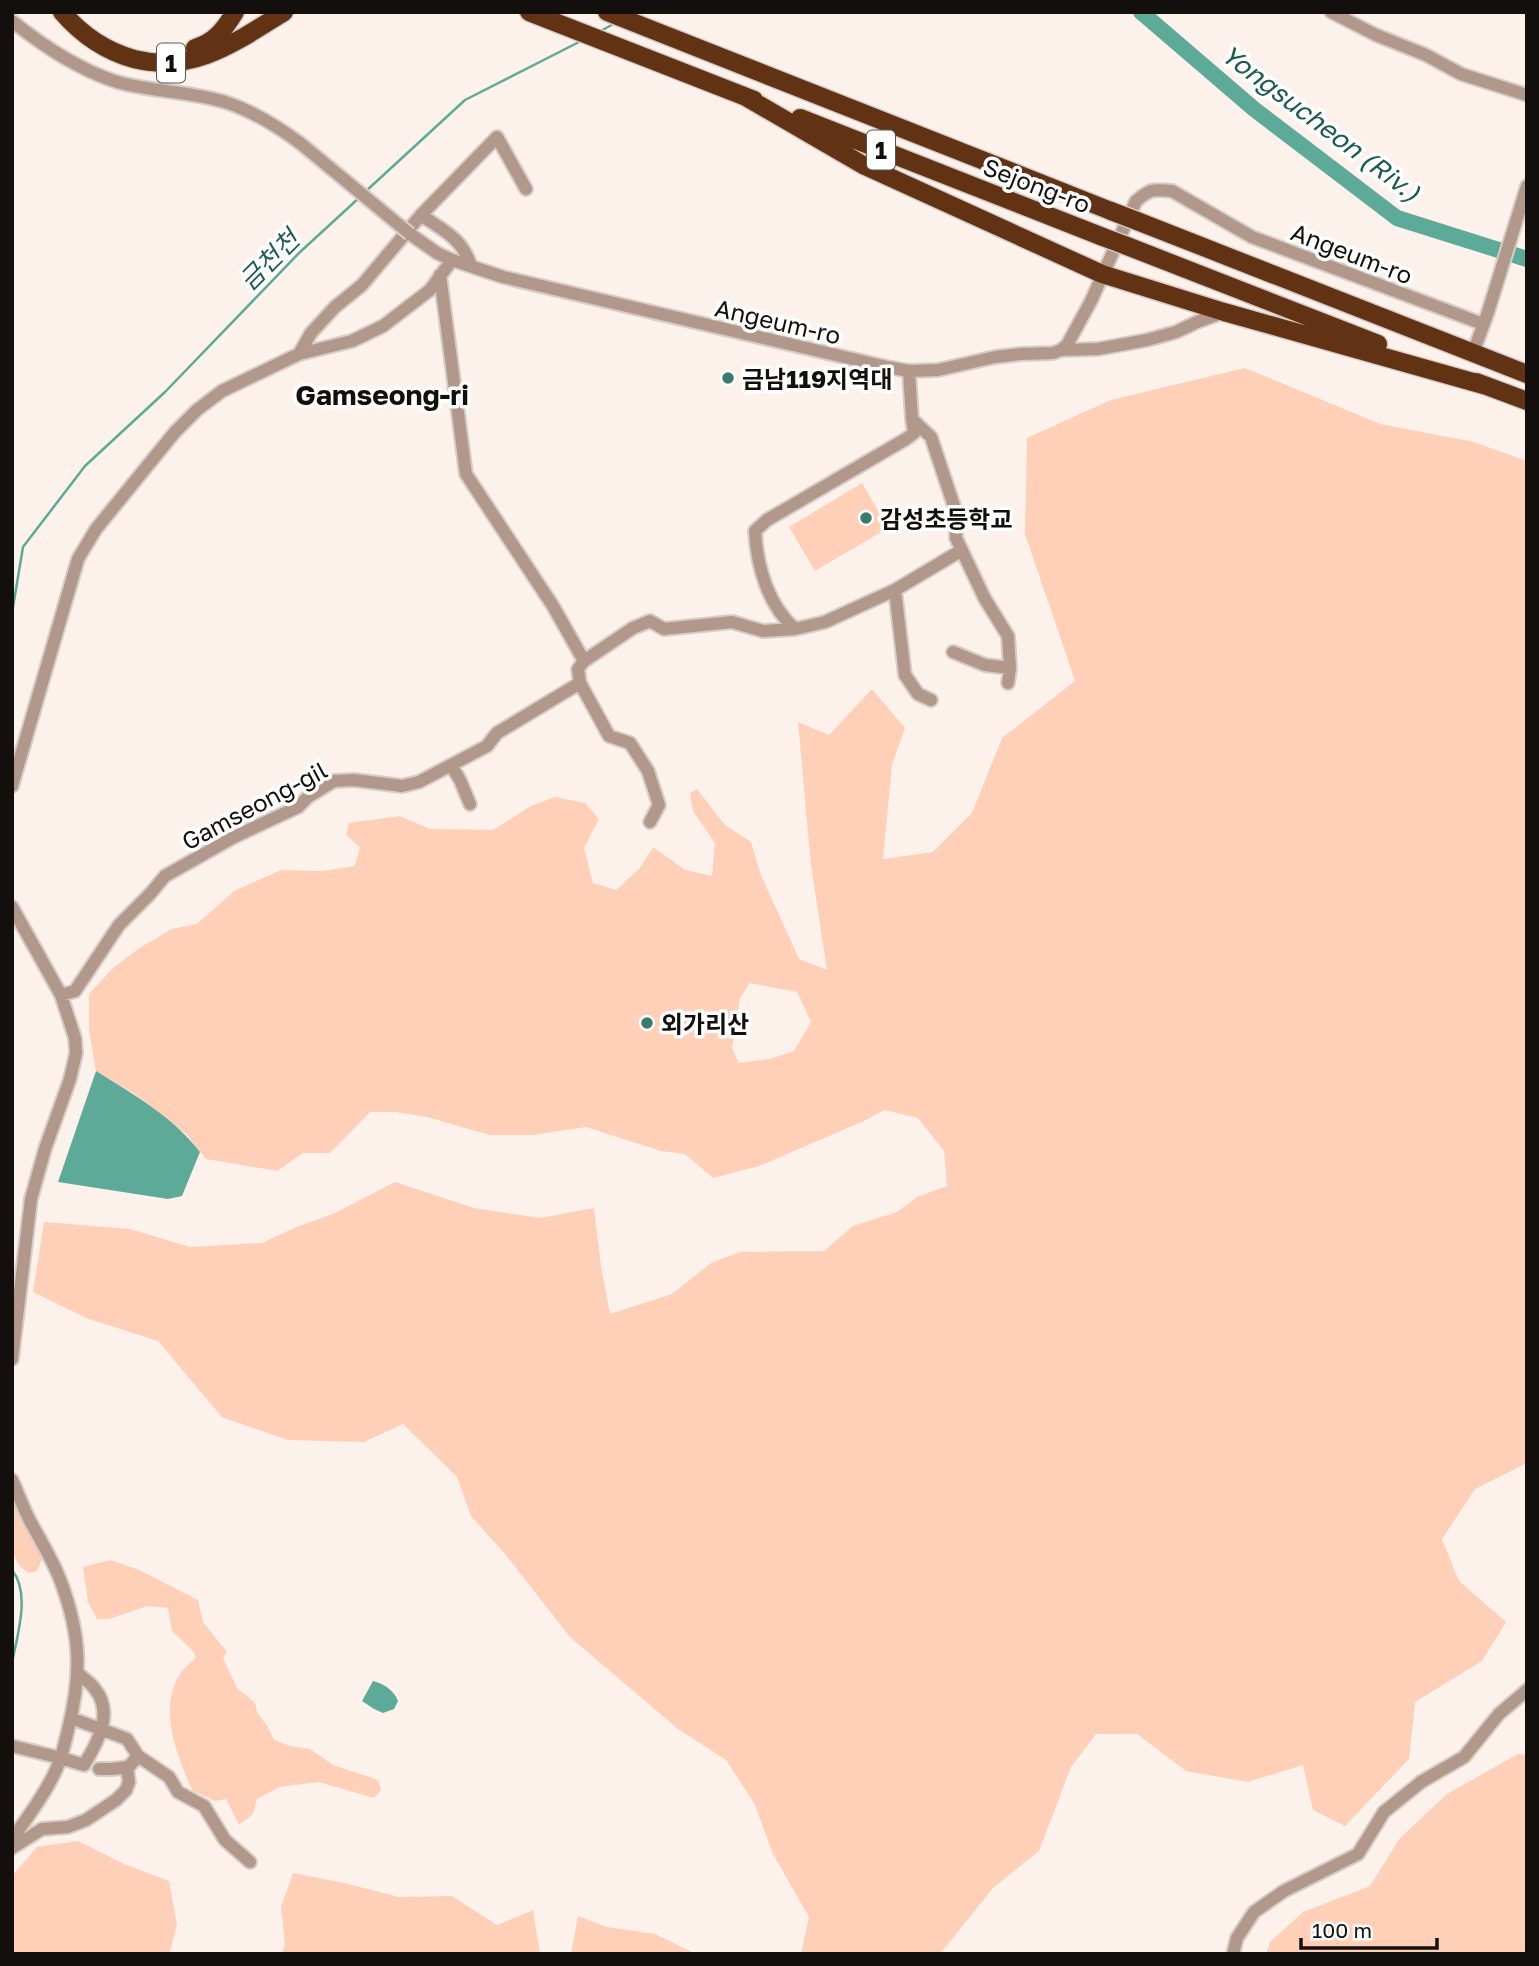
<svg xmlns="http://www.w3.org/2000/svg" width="1539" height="1966" font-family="'Golos Text','Noto Sans KR',sans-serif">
	<rect width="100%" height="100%" fill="#fdf1ec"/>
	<path fill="#ffd0b7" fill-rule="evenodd" d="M1245,368L1380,424L1474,442L1527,461V1463L1475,1489L1442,1539L1459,1581L1506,1622L1482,1661L1415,1702L1409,1759L1345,1826L1313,1810L1303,1765L1248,1782L1186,1771L1137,1734H1096L1071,1767L1039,1851L993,1888L940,1954H801L809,1917L773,1854L754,1803L726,1760L678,1729L570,1637L505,1554L471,1516L457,1477L403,1424L364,1442L287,1440L222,1417L158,1341L86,1318L33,1292L44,1222L130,1229L190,1247L262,1243L294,1228L335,1213L395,1182L474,1208L540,1218L594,1208L601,1266L610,1314L672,1294L711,1263L740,1252L824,1251L853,1226L897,1212L917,1197L947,1186L944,1151L918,1118L884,1110L864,1121L759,1166L713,1178L685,1154L661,1151L586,1127L533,1135H490L427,1117L396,1112H370L330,1153H303L277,1171L206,1159L187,1135L136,1095L96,1071L89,1030V994L113,968L141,947L172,929L197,924L234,891L281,870L323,871L355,866L360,847L346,835L349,823L400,816L430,829L493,830L531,806L555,797L585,803L599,819L584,848L593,883L616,890L639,869L653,847L685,870L712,876L715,843L693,811L690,793L697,789L725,825L751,842L761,875L799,959L827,970L811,865L798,722L829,735L872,689L905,728L892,765L883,859L933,852L972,813L1002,738L1075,681L1025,534L1027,438L1111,400ZM750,983L797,992L811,1022L794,1051L770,1059L739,1063L732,1048L740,998Z
		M862,483L888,528L815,571L789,527Z
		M12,1502L18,1503L44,1556L37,1571L29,1573C5,1561 12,1525 12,1502Z
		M110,1560L139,1570L198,1600L203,1622L227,1652L223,1658L237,1688L255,1703L257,1712L268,1727L274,1740L290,1746L310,1749L333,1765L378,1780L381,1790L374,1798L319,1782L279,1787L257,1799L253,1814L239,1825L226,1799L215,1801L192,1790C177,1755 157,1709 181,1673C184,1667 192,1662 196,1657L192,1650L172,1631L168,1608L147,1606L109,1619H97L88,1602L83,1567Z
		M1518,1754L1527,1755V1954H1266L1270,1942L1303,1912L1370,1886L1400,1838L1447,1794Z
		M78,1841L124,1864L169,1881L177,1925L169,1954H12V1876L37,1847Z
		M293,1873L344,1883L399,1897L452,1896L497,1925L533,1910L540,1954H281L285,1945L281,1907Z
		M578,1916L607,1927L655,1934L696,1954H571Z"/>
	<path fill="#5daa99" d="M96,1071C133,1094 173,1117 200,1152L182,1196L168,1199L58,1182Z
		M373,1681C384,1684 394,1690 398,1701L394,1709L383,1713L374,1709L362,1701Z"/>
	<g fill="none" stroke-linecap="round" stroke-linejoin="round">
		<path stroke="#5daa99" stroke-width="2.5" d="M599,32L615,23
			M365,192L465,100L581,41
			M12,613L23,547L85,466L165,392L299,253L360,197
			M12,1570C31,1593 17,1636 12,1663"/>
		<path stroke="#5daa99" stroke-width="16" d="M1141,12L1254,109L1397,218L1527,259"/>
		<g stroke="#d7cdc8" stroke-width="16">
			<path id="minor" d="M1331,12L1376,35L1426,55L1461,74L1527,95
				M12,21C43,46 76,68 114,81C150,92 189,91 225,102C253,111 277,126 300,143
				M410,234L437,253L452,260L503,277L887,367L909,371L938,370L995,357L1021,354L1053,353L1061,350L1067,345L1091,301L1136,201C1150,189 1153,189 1172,191L1252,237L1483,324
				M471,266C462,238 444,231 421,215L497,137L526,189
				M440,275L466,474L553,606L584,661
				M1061,350L1098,349L1147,340L1176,332L1197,322L1224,312
				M1473,353L1488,312L1527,186
				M299,354L311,333L335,307L362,285L421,215
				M909,371L912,419L931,437L955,509L956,538L985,599L1008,636L1010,668L1008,683
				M895,590L905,675L918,694L931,700
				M795,629C768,605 757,567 755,531L767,520L906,439L914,433L912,419
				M953,652L985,665L1010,668
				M580,683L609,736L630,743L648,771L659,805L650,822
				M451,765L460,780L470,804
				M12,786L78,559L96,529L175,432L197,410L222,391L299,354L352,341L383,326L430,290L452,260
				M12,907L61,995L75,1038L76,1053L70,1079L45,1149L31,1199L12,1359
				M61,995L75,991L119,925L150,894L165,876L232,838L298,807L308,797L334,781L354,780L402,786L419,782L487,746L497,733L580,683L578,669L584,661L633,628L650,621L664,629L732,622L763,631L795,629L825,622L895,590L962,550
				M12,1480C18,1493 23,1507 29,1519C40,1540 53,1560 61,1582C81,1636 82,1674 68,1730C64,1747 60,1764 51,1780C40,1801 26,1820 12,1839
				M71,1718L127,1739L138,1756L169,1777L178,1792L204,1806L225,1840L250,1862
				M12,1746L61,1758L84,1765C98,1742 114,1713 95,1689C91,1683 84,1679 79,1674
				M99,1769H112L128,1767
				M12,1848L42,1829L68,1827L86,1820L116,1800L126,1790L129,1782L127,1769L138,1756
				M1233,1954L1237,1938L1254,1912L1284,1891L1358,1854L1384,1812L1421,1782L1464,1757L1499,1714L1527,1690"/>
		</g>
		<g stroke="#d7cdc8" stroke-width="21">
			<path id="highway" d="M62,12C81,34 105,51 134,59C193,74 236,42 284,12
				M529,12L754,100
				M607,12L1111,211
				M195,48C215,42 224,30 235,12
				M744,96L863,165L1102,274L1224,312L1487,386
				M800,118L1103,237
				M1137,221L1527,374
				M1127,246L1378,344
				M1476,382L1527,401"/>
		</g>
		<use href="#minor" stroke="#b2988b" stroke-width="12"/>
		<use href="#highway" stroke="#623215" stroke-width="18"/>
		<g stroke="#d7cdc8" stroke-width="16" stroke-linecap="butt">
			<path id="minor-bridge" d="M300,143L410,234"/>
		</g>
		<g stroke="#d7cdc8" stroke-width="21" stroke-linecap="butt">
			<path id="highway-bridge" d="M1111,211L1137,221
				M1103,237L1127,246"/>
		</g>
		<use href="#minor-bridge" stroke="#b2988b" stroke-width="12"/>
		<use href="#highway-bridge" stroke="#623215" stroke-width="18"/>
	</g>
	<g fill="#397b6d" stroke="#fff" stroke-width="2.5">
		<circle cx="728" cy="378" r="7"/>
		<circle cx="866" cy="518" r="7"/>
		<circle cx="647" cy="1023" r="7"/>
	</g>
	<g text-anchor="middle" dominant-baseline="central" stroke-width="7" stroke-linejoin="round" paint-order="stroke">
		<g fill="#fff" stroke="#595756" stroke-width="2">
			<rect x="157" y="43.5" width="28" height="39" rx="5"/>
			<rect x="867" y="130.5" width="28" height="39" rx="5"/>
		</g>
		<g font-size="23" font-weight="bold" fill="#120f0d">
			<text x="171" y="63">1</text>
			<text x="881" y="150">1</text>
		</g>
		<g font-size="24" fill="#120f0d" stroke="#fff">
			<text transform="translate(1037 185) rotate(21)">Sejong-ro</text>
			<text transform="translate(1352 253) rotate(21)">Angeum-ro</text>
			<text transform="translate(778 321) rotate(13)">Angeum-ro</text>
			<text transform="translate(254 805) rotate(-28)">Gamseong-gil</text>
		</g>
		<g font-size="24" font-weight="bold" fill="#120f0d" stroke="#fff" text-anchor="start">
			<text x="742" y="378">금남119지역대</text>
			<text x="880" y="518">감성초등학교</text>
			<text x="661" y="1023">외가리산</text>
		</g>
		<g font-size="26" font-style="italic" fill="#1c5b4f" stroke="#fff">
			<text transform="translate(1321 123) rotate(37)">Yongsucheon (Riv.)</text>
			<text transform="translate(269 260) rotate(-45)">금천천</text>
		</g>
		<g font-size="28" font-weight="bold" fill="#120f0d" stroke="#fff">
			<text x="382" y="394">Gamseong-ri</text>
		</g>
	</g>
	<rect width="1539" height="1966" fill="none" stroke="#120f0d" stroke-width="28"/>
	<path d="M1301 1938v10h136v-10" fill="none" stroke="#120f0d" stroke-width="3.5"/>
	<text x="1312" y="1938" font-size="21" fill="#120f0d" stroke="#ffffff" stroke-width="5" paint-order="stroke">100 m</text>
</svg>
